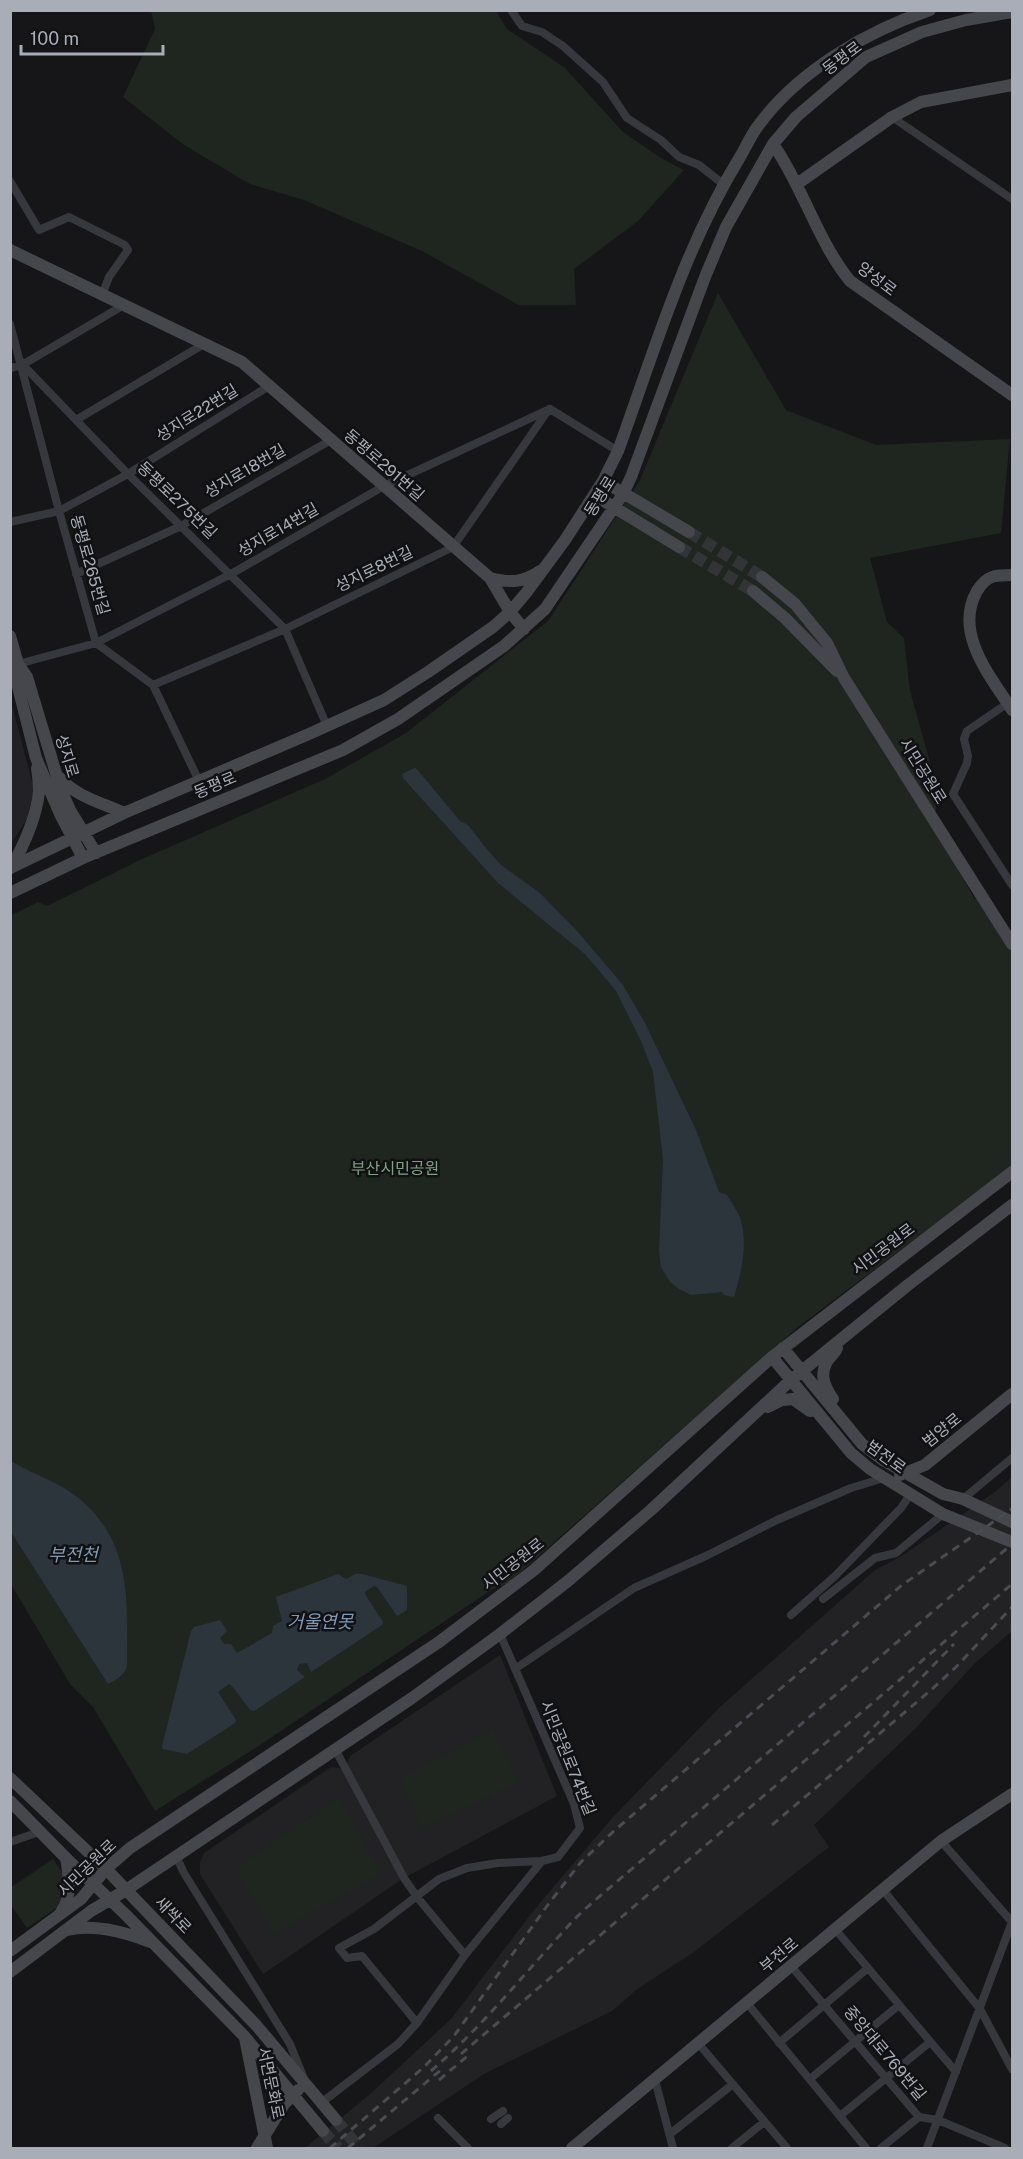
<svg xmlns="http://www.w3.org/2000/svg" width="1023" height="2159" font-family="'Public Sans','Noto Sans KR',sans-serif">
	<rect width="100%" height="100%" fill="#161618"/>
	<path fill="#222225" d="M10,697L34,789L27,818L17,835L11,842Z
		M1012,1477V1631L975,1663L915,1729L814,1825L829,1847L694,1952L636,1990L612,2011L484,2074L373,2148H305L369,2095L451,2019L534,1910L612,1818L720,1707L875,1570L900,1557L995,1492Z
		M500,1655L557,1796L404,1878L263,1974L200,1874V1862L204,1853L331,1767L346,1769L350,1756Z"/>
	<path fill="#1e261f" d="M151,11H496L507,29L565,68L622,131L659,157L684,170L638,221L574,269L576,305H519L422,251L304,200L250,184L184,145L123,97L155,29Z
		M718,293L786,410L876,445L1010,439L1001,533L870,558L887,622L904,638L910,691L937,787L935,828L974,898L994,908L1012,933V1166L798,1327L508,1583L491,1590L257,1747L155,1811L93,1707L70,1684L11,1584L10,916L38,902L47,906L140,860L325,779L406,733L548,621L640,480Z
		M493,1730L519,1782L422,1828L400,1779Z
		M340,1798L381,1874L274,1933L235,1868Z
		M53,1859L63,1874L64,1899L61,1905L27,1928L11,1905L10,1888Z"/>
	<path fill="#2c353c" d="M414,768H416L460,821L468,825L490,853L501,865L540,893L577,931L623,985L645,1023L696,1130L719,1192L727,1195C732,1204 741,1215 742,1225C747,1249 741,1274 734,1297L724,1295L722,1292L691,1295L679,1289L670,1282L661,1267L659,1251L663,1159L653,1072L641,1041L616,991L586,955L498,883L403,778L402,774Z
		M11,1461C31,1474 57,1481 76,1496C133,1541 127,1600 127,1666C124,1676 117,1679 108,1684L11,1532Z
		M338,1574L346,1579L355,1574H362L407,1586V1610L397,1616L377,1587L374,1586L365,1592V1594L383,1622L382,1625L311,1672L307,1663L299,1664L297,1670L305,1677L254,1711L250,1710L232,1686L229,1684L218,1692L236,1720L235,1723L187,1754L163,1749L162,1746L191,1631L194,1627L220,1620L227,1631L220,1638L224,1644H231L237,1653L272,1633L273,1626L282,1621L276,1597Z"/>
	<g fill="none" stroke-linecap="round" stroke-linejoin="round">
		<path stroke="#333438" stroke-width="12" stroke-dasharray="12 6" stroke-linecap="butt" d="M689,532L762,577
			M679,547L753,591
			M336,2120L359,2148
			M323,2131L338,2148"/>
		<path stroke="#37383d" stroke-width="8" d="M511,10L522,26L542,32L563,46L603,82L627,118L661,140L679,157L699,165L723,184
			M892,117L1012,199
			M10,181L39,230L69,217L125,245L128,250L109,277L102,295
			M10,324L59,511L96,643L153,685L199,781
			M24,366L128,474L285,629L327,726
			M10,368L22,365L124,305
			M550,409L618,451
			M76,420L204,344
			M10,522L59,511L128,474L269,386
			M76,574L181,526L331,440
			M18,664L96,643L231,574L384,486L550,409
			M153,685L285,629L453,547L549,409
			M1008,703L967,731L964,739L968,756L967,763L953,794L1012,885
			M963,1499L1012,1458
			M823,1599L875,1558L896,1553L943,1514
			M791,1615L835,1576L901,1508L910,1495
			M515,1669L634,1588L708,1555L777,1520L851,1488L884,1478
			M335,1749L404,1878L417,1897L465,1955
			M941,1841L1012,1922
			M10,1842L42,1831
			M176,1856L184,1873L290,2044L303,2076
			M883,1890L980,2009L1012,2069
			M835,1929L956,2072
			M791,1966L919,2117L938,2120L1005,2148
			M747,2003L866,2148
			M417,2023L362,1956L347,1958L339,1948L374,1929L439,1879L467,1868L498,1863L542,1861L558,1857L580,1828L574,1804L500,1634
			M698,2043L787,2148
			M779,2043L868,1968
			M810,2079L899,2005
			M655,2080L673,2148
			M321,2103L398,2044L417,2023L465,1955L542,1861
			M840,2116L930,2042
			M438,2118L468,2148
			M491,2119L503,2111
			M501,2124L508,2118
			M670,2134L733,2084
			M732,2148L764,2122
			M881,2148L919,2117
			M927,2148L1012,1922"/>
		<path stroke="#45474d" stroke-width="12" d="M773,144C803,187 818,242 850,281L1012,395
			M797,184L892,117L921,102L1012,85
			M10,250L242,362L490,578L510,612L524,629
			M603,481L689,532
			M594,495L679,547
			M1012,575C995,575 987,575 977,591C953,633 991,677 1012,710
			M762,577L795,604L827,643L844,678L1012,944
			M490,578C510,583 523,583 540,571
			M753,591L785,618L837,671
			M10,636L18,664L16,679L36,758L60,814L83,858
			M18,664L27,677L61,790L70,810L96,853
			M60,778C77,797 100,802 124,813
			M10,868L124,813L309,734L384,700L428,672L493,627L510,612L526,593L565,540L603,481L618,451C654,352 684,248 740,157C746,147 751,135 758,126C798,71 867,31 930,10
			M11,868C24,845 36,818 39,792C39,784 38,775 37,768
			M10,893L83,858L343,750L398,719L504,646L545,609L623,494L631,477L705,277L726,227L773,144L796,117L866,57L922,32L966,20L1012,12
			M783,1348L862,1444L883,1460L943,1494L963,1499L1012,1522
			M772,1357L851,1453L870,1469L943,1514L1012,1542
			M833,1399C824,1386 819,1374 828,1360C831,1356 835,1353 837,1348
			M768,1407L782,1400L793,1399L810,1411
			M900,1475L925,1465L1012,1394
			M10,1778L106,1869L256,2025L336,2120
			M10,1801L66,1858L126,1915L245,2037L323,2131
			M61,1912C72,1898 69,1875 66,1858
			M67,1930C93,1924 125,1932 150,1942
			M10,1951L81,1899L106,1869L130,1848L439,1642L534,1570L772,1357L1012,1172
			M10,1972L91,1911L126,1890L412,1698L500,1634L568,1581L651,1510L792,1379L908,1285L1012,1205
			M245,2038L267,2148
			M257,2148L284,2104L298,2090
			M572,2148L941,1841L1012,1794"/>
		<path stroke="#4a4c52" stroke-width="3" stroke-dasharray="8 6" stroke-linecap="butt" d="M864,1737L954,1644
			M772,1825L931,1690L957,1666L1012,1607
			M461,2054L1012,1584
			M431,2071C482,2027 524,1974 570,1924C581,1912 594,1901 607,1890L1012,1544
			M439,2080L471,2053
			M330,2148L424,2067L454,2036L547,1906L581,1862L615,1830L902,1585L1012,1509
			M348,2148L442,2069"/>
	</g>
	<g text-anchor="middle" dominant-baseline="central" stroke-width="5" stroke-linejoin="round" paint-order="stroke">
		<g font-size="16" fill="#a8adb8" stroke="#111113">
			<text transform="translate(842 58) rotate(-37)">동평로</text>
			<text transform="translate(877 279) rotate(37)">양성로</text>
			<text transform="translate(197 413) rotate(-32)">성지로22번길</text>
			<text transform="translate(384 465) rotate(41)">동평로291번길</text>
			<text transform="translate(245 471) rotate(-30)">성지로18번길</text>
			<text transform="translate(600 496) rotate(-58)">동평로</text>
			<text transform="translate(177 500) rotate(44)">동평로275번길</text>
			<text transform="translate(278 530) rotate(-30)">성지로14번길</text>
			<text transform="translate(90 565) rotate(74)">동평로265번길</text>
			<text transform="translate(374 569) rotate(-26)">성지로8번길</text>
			<text transform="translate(67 756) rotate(73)">성지로</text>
			<text transform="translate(923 771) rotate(58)">시민공원로</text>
			<text transform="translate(215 785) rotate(-23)">동평로</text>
			<text transform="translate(883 1249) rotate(-37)">시민공원로</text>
			<text transform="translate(942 1430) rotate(-39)">범양로</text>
			<text transform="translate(886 1457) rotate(36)">범전로</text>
			<text transform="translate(513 1564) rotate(-38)">시민공원로</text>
			<text transform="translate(568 1758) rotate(68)">시민공원로74번길</text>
			<text transform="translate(87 1868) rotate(-44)">시민공원로</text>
			<text transform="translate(173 1915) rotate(46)">새싹로</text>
			<text transform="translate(779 1955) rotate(-40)">부전로</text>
			<text transform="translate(885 2053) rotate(50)">중앙대로769번길</text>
			<text transform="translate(271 2083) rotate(78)">서면문화로</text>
		</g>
		<g font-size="16" fill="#7fa381" stroke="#111113">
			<text x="395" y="1168">부산시민공원</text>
		</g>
		<g font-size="18" font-style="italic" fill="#7f9bb3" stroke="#111113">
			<text x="73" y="1554">부전천</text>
			<text x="320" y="1621">거울연못</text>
		</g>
	</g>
	<rect width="1023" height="2159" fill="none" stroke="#a8adb8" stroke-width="24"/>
	<path d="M21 45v9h142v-9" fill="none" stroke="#a8adb8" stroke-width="3"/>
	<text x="30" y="45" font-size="18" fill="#a8adb8" stroke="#111113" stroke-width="4.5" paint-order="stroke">100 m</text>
</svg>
